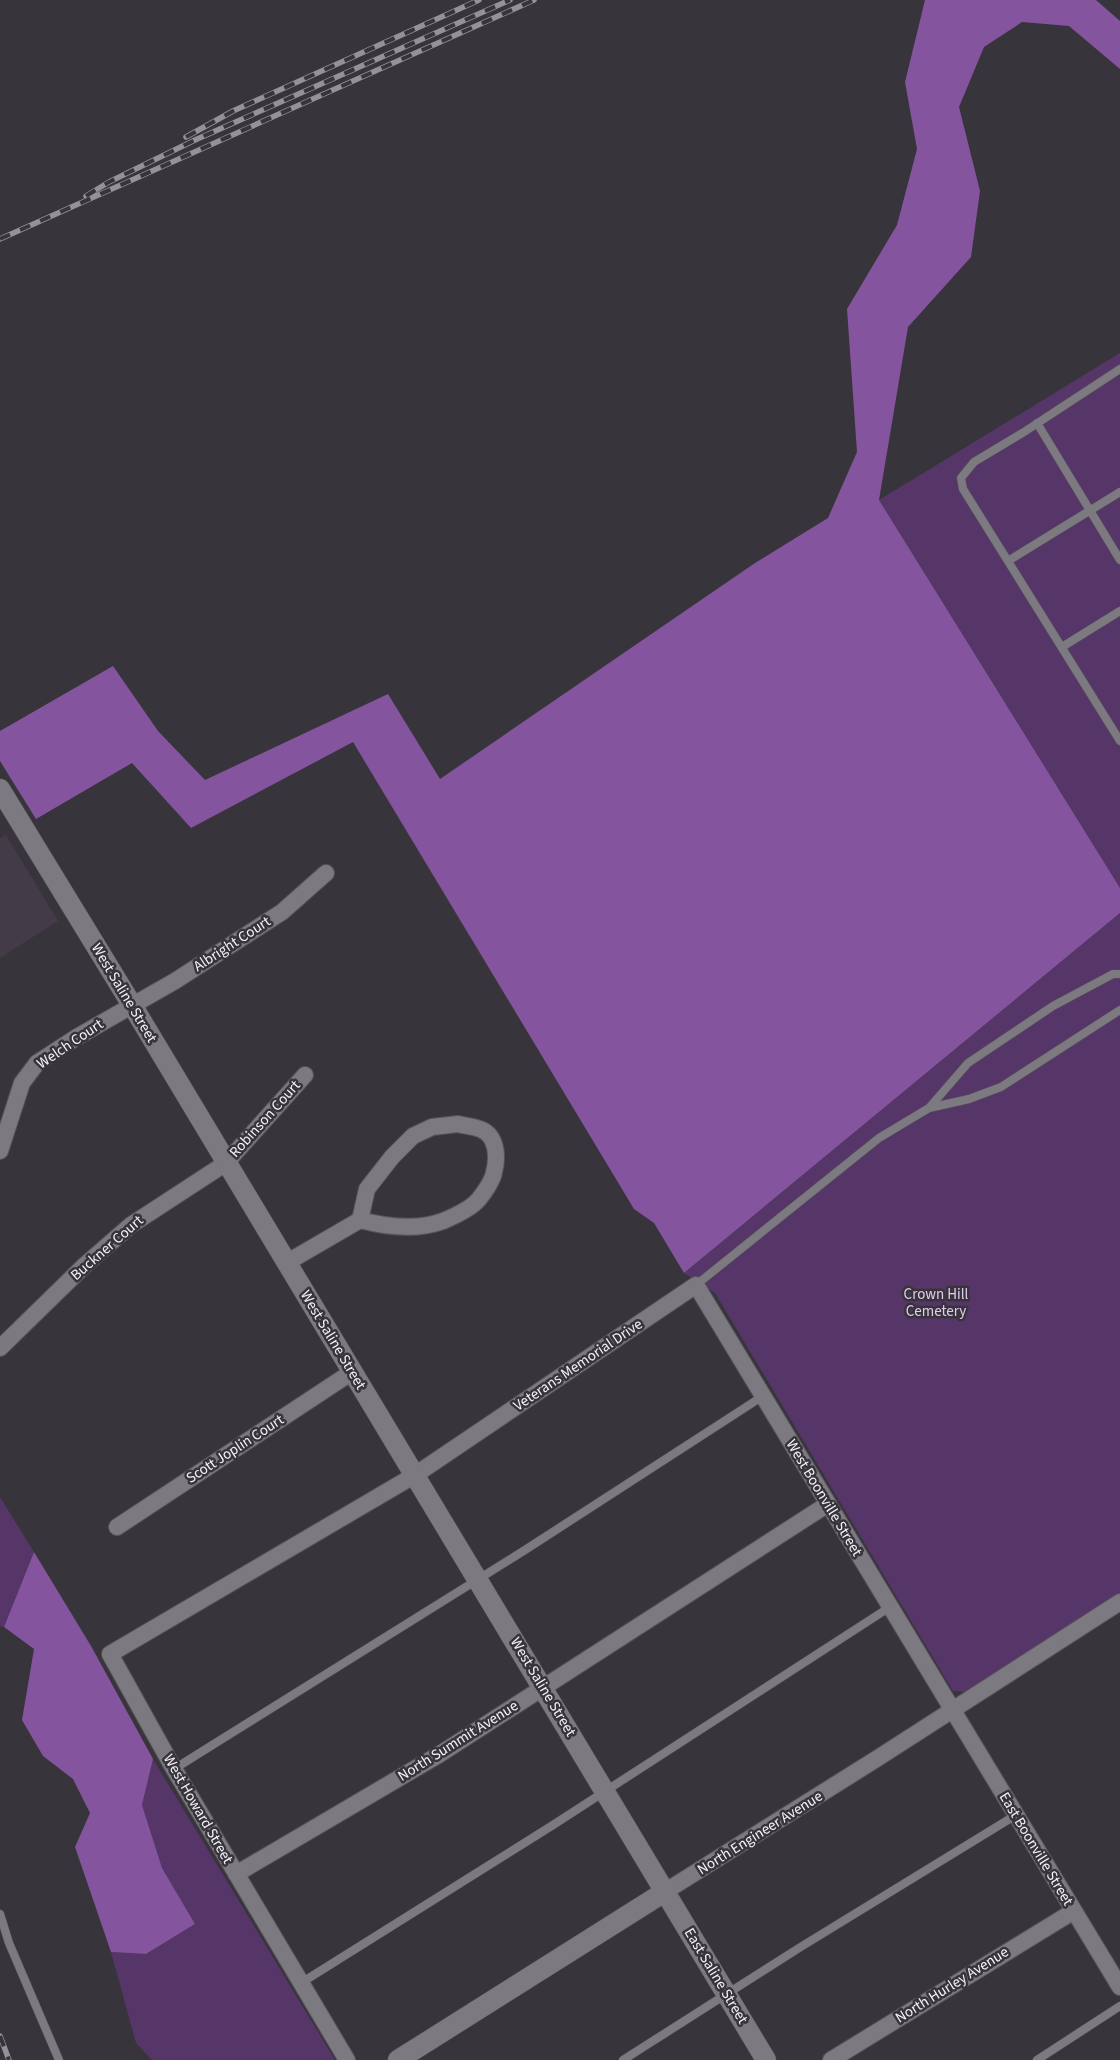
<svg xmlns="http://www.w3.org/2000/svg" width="1120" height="2060" font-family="'Source Sans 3',sans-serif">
	<rect width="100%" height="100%" fill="#38343b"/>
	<path fill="#433b47" d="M6,835L58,921L0,958V838Z"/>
	<path fill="#563668" d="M1120,353V888L879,500Z
		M1120,913V1594L967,1692L953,1691L715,1293L684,1273Z
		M0,1497L34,1552L4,1627L0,1626Z
		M153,1759L335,2060H152L136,2043L111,1952L146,1954L195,1924L162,1868L142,1805Z"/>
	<path fill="#85549e" d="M925,0H1096L1120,21V69L1069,26L1022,22L984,47L959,107L980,191L971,257L908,327L879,500L1120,888V913L684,1273L654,1223L634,1209L353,742L191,828L132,763L36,819L0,761V731L113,666L158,731L205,780L388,694L440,779L755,563L828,518L857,452L847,309L897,225L917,149L905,82Z
		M34,1552L91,1646L153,1759L142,1805L162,1868L195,1924L146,1954L111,1952L75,1847L90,1813L73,1779L43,1756L22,1720L34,1649L4,1627Z"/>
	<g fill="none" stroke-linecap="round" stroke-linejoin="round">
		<g stroke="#575459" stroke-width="9">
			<path id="service" d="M1120,369L1024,432L974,462L961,478L963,489L1120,741
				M1037,423L1120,560
				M1008,561L1120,492
				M1062,647L1120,611
				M929,1108L968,1063L1053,1006L1113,974H1120
				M696,1285L879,1138L929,1108L969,1099L1001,1087L1120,1010
				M174,1769L525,1550L763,1396
				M0,1914L9,1943L59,2060
				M301,1983L553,1825L890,1607
				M623,2060L799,1948L1016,1815
				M1037,2060L1120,2006"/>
		</g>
		<g stroke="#575459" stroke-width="18">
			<path id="minor" d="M458,1124C465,1126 473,1126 480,1129C497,1135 498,1157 494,1172C493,1180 484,1193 479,1199C471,1209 455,1216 443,1221C416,1231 387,1227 360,1220L367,1189L392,1157L413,1136L432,1127Z
				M0,1151L22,1083L37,1063L77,1037L175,981L282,912L326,873
				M286,1263L360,1220
				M0,1348L85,1265L131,1225L226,1163L305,1075
				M117,1527L352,1372
				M236,1874L440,1754L828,1504
				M666,1891L881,1756L1120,1602
				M347,2060L174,1769L110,1654L415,1475L696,1285L1120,1987
				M831,2060L1074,1911"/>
		</g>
		<g stroke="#575459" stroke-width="21">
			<path id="tertiary" d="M0,789L132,1005L766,2060
				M398,2060L666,1891"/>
		</g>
		<use href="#service" stroke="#7d7980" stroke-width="8"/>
		<use href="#minor" stroke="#7d7980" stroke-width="16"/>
		<use href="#tertiary" stroke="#7d7980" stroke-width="20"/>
		<g stroke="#959197" stroke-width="5.5">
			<path id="rail" d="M186,137L233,111L479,0
				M86,196L109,182L195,140L510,0
				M0,239L534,0
				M0,2036L9,2060"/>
		</g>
		<use href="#rail" stroke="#38343b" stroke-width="4" stroke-dasharray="11" stroke-linecap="butt"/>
	</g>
	<g text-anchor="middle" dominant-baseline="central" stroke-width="5" stroke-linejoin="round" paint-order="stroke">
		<g font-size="15" fill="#f5f2f7" stroke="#38343b">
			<text transform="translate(232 944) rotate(-33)">Albright Court</text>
			<text transform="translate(124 993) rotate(59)">West Saline Street</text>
			<text transform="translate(70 1044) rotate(-34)">Welch Court</text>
			<text transform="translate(265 1119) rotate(-48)">Robinson Court</text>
			<text transform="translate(107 1248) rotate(-41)">Buckner Court</text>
			<text transform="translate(333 1340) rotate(59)">West Saline Street</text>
			<text transform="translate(578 1365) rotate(-34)">Veterans Memorial Drive</text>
			<text transform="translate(235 1449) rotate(-33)">Scott Joplin Court</text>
			<text transform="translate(824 1498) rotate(59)">West Boonville Street</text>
			<text transform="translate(543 1687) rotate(59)">West Saline Street</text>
			<text transform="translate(458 1741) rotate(-32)">North Summit Avenue</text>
			<text transform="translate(198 1809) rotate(60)">West Howard Street</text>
			<text transform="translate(760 1833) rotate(-32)">North Engineer Avenue</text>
			<text transform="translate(1036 1849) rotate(59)">East Boonville Street</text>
			<text transform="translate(716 1976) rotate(59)">East Saline Street</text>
			<text transform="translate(952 1985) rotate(-32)">North Hurley Avenue</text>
		</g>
		<g font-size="15" fill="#e3c9f2" stroke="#38343b">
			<text x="936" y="1294">Crown Hill<tspan x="936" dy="17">Cemetery</tspan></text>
		</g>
	</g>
</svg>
